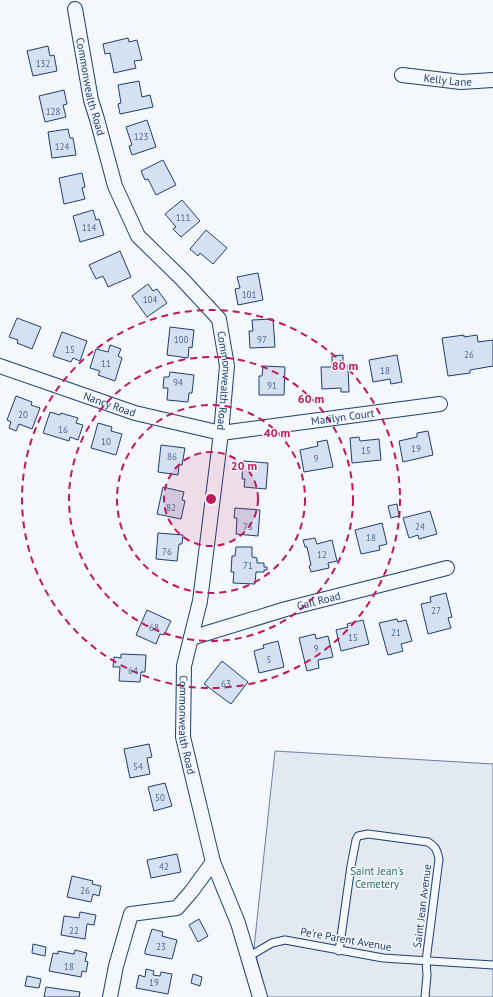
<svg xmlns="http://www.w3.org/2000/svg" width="493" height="997" font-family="'PT Sans',sans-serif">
	<rect width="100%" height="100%" fill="#f4f7fb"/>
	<path fill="#e3e9f0" stroke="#687fa3" d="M275,751L493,764V997H267L254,948Z"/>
	<path fill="#d5e0f0" stroke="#1d3f73" d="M128,38L129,42L137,40L142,60L134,61L136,68L114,73L110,53L105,54L103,44Z
		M48,46L50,56L54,55L57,71L33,76L27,51Z
		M139,81L142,97L150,95L153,107L120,114L118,104L121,103L118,85Z
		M64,90L67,104L63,105L66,117L45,122L39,96Z
		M147,120L156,147L132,155L129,146L132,145L126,127Z
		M68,129L70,138H73L76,155L52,158L48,132Z
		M163,160L176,185L156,195L148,179L145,180L141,171Z
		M82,173L85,187L82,188L85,199L64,204L59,178Z
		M182,200L200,221L181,237L173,229L176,227L165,214Z
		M93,210L96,220L99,219L104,235L80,242L73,216Z
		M206,230L227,248L213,264L200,253L198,256L190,249Z
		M120,251L131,277L108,287L103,276L96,279L89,265Z
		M258,273L263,300L238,305L235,289L240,288L237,277Z
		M148,284L153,291L157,289L167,303L147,317L132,296Z
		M17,318L41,327L32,349L17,343L18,340L9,337Z
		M273,319L275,347L250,348L249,331H253L252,320Z
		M170,327L194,330L192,348L189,347L188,358L167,355Z
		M62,332L87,341L80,361L73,358L71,362L53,356Z
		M464,335V337L477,335L478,342L493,340V366L470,370V373L448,376L442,338Z
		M110,345L121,349L118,356L122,358L115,381L98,375L100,371L90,368L96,349L108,352Z
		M343,355V366H348L349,392H341V388L322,389L321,367H332V356Z
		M397,355L402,382L391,384L390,379L373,382L369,360Z
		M263,366L285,367L284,395H259V376H262Z
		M170,372L194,375L192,393H189L188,402L167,400L168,388H163L164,377H169Z
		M16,396L32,402L31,405L40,408L32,429L19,424L16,431L9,428L11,422L7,420Z
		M50,412L60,415L61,413L78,418L76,423L83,425L78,440L70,437L69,441L43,433Z
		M98,423L112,427L111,431L122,434L116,455L91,448Z
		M428,431L433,455L403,462L399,441L417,437V433Z
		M359,437L360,441L379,439L381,460L352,463L350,438Z
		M327,440L333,467L304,472L300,450L318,446L317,442Z
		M161,445L185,448L182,465H179L178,475L158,472Z
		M243,461L268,463L266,489L244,487L245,479H242Z
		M163,487L184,492L182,500L185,501L181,519L157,514Z
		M397,504L399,516L391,518L388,506Z
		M235,508L260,510L258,536L236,534L237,518H234Z
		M430,511L437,534L419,539L418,535L409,538L403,518Z
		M382,523L387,544L379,546L380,550L361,554L355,530Z
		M158,533L183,535L182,544H179L177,561L156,559Z
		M315,538L317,544L332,540L337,561L328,563L329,568L311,572L309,566L311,565L307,547H305L303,540Z
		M236,547H252V557L257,558V563H264V567H267V570H264V572H256L255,584L233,583L234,572H231L232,556H235Z
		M446,593L452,617L448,618L451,628L428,634L421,604L431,602L430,597Z
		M147,610L171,621L164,635L160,634L156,644L136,635Z
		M397,619L398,622L406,620L412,641L401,644L403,651L388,655L379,623Z
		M363,620L369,644L341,651L336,630L348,627L347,624Z
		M315,634L316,639L328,636L333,657L318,660L319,668L307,671L299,638Z
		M278,641L284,667L259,673L254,651L264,648L263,645Z
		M121,654L146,655L145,672H141L140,682L119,681L120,667H113L114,657L121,658Z
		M222,661L248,682L231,704L204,684Z
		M149,744L152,757L147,758L150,774L130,778L124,749Z
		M165,783L172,806L154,811L148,787Z
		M177,854L181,872L151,878L147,860Z
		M72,876L93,881L92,884L101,886L99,896L93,894L91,902L67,897Z
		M80,912L96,915L94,925L87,924L85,939L61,935L64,916L79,918Z
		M199,919L208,936L198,942L189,925Z
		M152,929L163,932L162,936L177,940L172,959L145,954V951Z
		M33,944L46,947L45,956L32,953Z
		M75,950L87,953L85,961L88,962L86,972L82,971L81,977L49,971L53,953L58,954V951L74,954Z
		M146,969L154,971L153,975L160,976L161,972L172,974L168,994L136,988L139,975L145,977Z
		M193,974L202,977L200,986L191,983Z
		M27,976L41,979L39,988L25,986Z
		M46,987L80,992L79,997H44Z"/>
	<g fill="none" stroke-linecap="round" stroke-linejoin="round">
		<g stroke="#1d3f73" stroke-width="9">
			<path id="service" d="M339,951L351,866L356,840L358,836L368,834L428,842C436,847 437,850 439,859L426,961L427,975L425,997
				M248,957L272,943L285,940L383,958L493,965"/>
		</g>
		<g stroke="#1d3f73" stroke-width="16">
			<g id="minor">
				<path id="s1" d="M75,9L91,100L97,119L115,186L138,236L182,279L219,319L227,366L221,433L200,601L184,666L183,737L213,862L238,923L260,997"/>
				<path id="s2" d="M402,75L461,82L493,80"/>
				<path id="s3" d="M0,366L135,413L221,433L440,404"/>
				<path id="s4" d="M191,638L286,609L447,568"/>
				<path d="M110,997L116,966L131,914L177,908L191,892L213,862"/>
			</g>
		</g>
		<use href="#service" stroke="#f4f7fb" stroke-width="7"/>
		<use href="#minor" stroke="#f4f7fb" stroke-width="14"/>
	</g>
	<circle cx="211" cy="499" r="47" fill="#c2185b" fill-opacity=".12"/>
	<g fill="none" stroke="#c2185b" stroke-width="2" stroke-dasharray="7 5">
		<circle cx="211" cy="499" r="47"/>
		<circle cx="211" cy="499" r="94"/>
		<circle cx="211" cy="499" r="142"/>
		<circle cx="211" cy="499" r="189"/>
	</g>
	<g text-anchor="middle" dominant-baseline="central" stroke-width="3" stroke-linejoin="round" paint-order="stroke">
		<g font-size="9" fill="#4b6792">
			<text x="43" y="63">132</text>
			<text x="53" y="111">128</text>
			<text x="141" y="136">123</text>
			<text x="62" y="146">124</text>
			<text x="183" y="217">111</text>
			<text x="89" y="227">114</text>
			<text x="249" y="294">101</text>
			<text x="150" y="299">104</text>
			<text x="181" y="339">100</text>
			<text x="262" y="339">97</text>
			<text x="70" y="349">15</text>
			<text x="469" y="354">26</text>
			<text x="106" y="363">11</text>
			<text x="385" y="370">18</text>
			<text x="178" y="382">94</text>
			<text x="272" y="385">91</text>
			<text x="23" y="414">20</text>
			<text x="63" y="429">16</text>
			<text x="106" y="441">10</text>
			<text x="416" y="448">19</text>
			<text x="366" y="450">15</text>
			<text x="172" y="456">86</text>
			<text x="316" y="458">9</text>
			<text x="171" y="507">82</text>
			<text x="248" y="526">75</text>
			<text x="420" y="526">24</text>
			<text x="371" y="537">18</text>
			<text x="167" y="551">76</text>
			<text x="322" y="554">12</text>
			<text x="248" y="565">71</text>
			<text x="436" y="610">27</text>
			<text x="154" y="627">68</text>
			<text x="396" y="632">21</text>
			<text x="353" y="637">15</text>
			<text x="316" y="648">9</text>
			<text x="269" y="659">5</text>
			<text x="133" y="670">64</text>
			<text x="226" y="683">63</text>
			<text x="138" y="766">54</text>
			<text x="160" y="797">50</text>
			<text x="164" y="866">42</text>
			<text x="85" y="890">26</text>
			<text x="74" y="930">22</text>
			<text x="161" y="946">23</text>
			<text x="69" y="966">18</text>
			<text x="154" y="982">19</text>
		</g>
		<g font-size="11" fill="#1d3f73" stroke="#f4f7fb">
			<text stroke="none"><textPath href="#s2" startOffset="46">Kelly Lane</textPath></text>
			<text stroke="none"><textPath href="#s1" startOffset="79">Commonwealth Road</textPath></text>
			<text stroke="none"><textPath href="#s1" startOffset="415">Commonwealth Road</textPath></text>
			<text stroke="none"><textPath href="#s3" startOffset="116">Nancy Road</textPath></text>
			<text stroke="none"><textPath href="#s3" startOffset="354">Marilyn Court</textPath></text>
			<text stroke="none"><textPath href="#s4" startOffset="133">Gail Road</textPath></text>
			<text stroke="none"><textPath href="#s1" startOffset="763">Commonwealth Road</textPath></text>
			<text transform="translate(422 906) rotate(-83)">Saint Jean Avenue</text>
			<text transform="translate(346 939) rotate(10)">Pe're Parent Avenue</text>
		</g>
		<g font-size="11" fill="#2c6c60" stroke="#f4f7fb">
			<text x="377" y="871">Saint Jean's<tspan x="377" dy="13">Cemetery</tspan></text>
		</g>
	</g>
	<circle cx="211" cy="499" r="6" fill="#c2185b" stroke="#f4f7fb" stroke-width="2"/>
	<g font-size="12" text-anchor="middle" font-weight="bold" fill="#c2185b" stroke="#f4f7fb" stroke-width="3" stroke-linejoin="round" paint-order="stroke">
		<text x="345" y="370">80 m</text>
		<text x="311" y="403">60 m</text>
		<text x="277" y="437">40 m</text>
		<text x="244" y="470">20 m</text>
	</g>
</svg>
